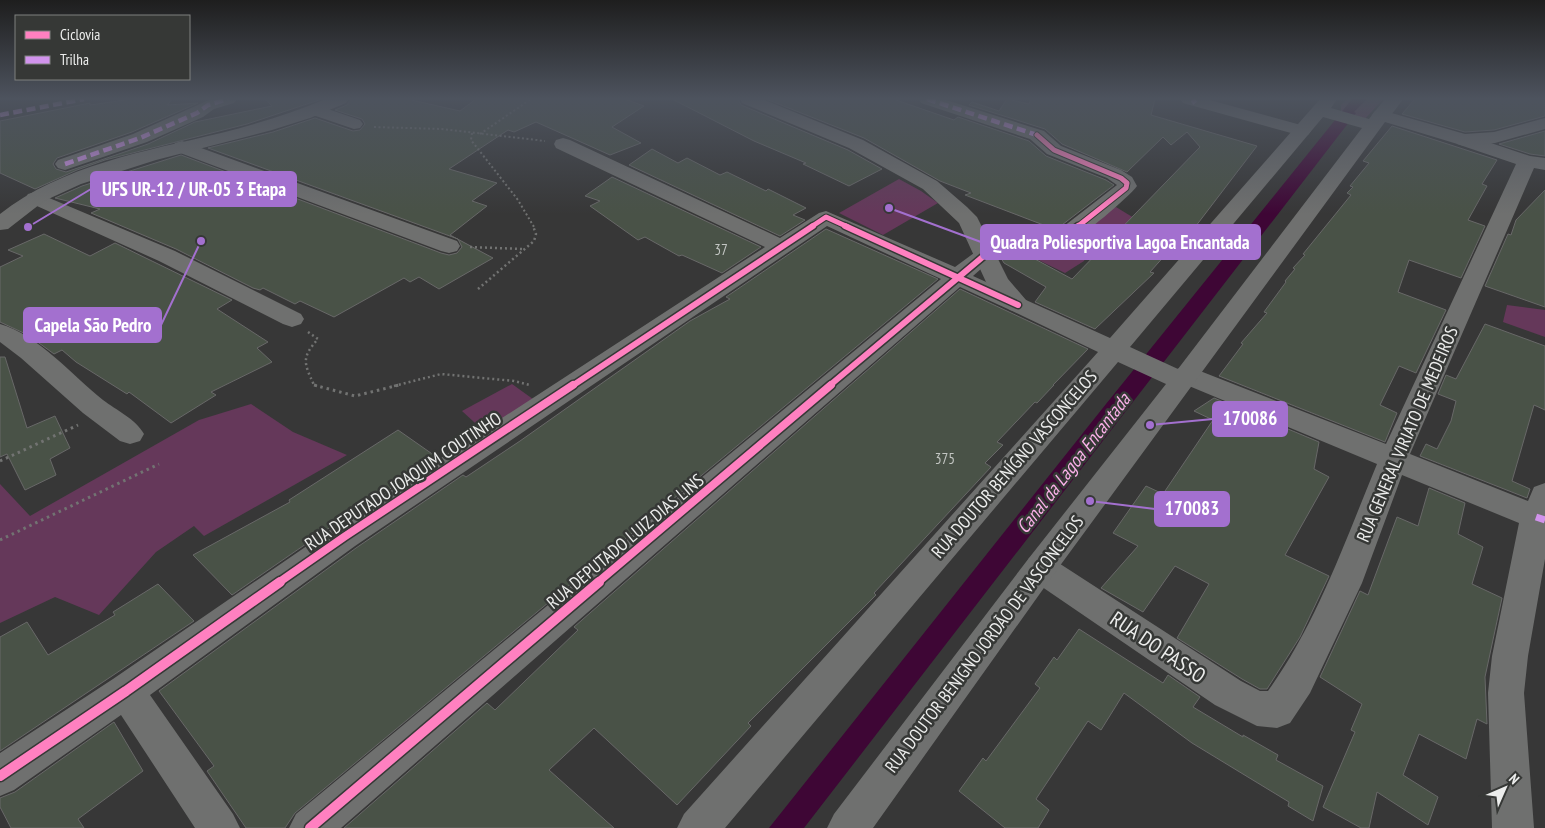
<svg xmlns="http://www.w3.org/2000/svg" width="1545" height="828" font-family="'PT Sans Narrow',sans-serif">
	<rect width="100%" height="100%" fill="#373737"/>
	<path fill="#65385a" d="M1347,99H1383L1364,120L1341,114V105Z
		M899,179L921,191L938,203L883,235L839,213Z
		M1116,207L1134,218L1126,226L1102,225L1099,233L1106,241L1097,252L1076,241L1109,210Z
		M1032,243L1079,248L1086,256L1084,261L1065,273L1028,255L1008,252Z
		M1507,305L1545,310V337L1503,322Z
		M512,384L537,402L486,433L462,411Z
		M251,404L293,432L347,455L204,536L194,526L156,552L99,615L55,597L0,623V484L30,516L199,420Z"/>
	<path fill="#3e0635" d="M1352,99H1367L1354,112L1356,113L804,828H769L1106,404Z"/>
	<path fill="#495247" stroke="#686868" d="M132,99H171L168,105L198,103L132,132L57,158L53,164L56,169L66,172L148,144L195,122L272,106L265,99H322L247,124L105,160L77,170L35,189L0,173V121L90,103V105Z
		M351,99H407L460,111L476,99H625L644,106L612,127L641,143L610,155L536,122L514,132L508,130L449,169L497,183L472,201L487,206L450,235L493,258L439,289L419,277L410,282L404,278L334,317L300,301L295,304L263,288L260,290L253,288L176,249L91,213L100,209L55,198L82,186L181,155L441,253L449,255L457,253L462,247L458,239L208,148L273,132L315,118L353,131L360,130L365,124L362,119L335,110L347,105Z
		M672,99H738L741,105L848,150L882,169L849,186L803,164L806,163L754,141Z
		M766,99H893L954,120L958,117L1029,141L1046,156L1106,180L1114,185L1058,228L1054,229L965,195L971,193L940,181L864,138Z
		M1007,99L1029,104L1031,99H1155L1151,115L1257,146L1189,235L1184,234L1150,272L1154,273L1095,329L1035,302L1046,287L1004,263L1001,258L1020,251L1072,279L1200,147L1187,132L1171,145L1163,137L1127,172L1062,144L1045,129L969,105L972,102L999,111Z
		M1415,99H1545V116L1494,130L1465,132L1402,114Z
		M1392,126L1497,160L1482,184L1487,186L1468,220L1485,226L1461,278L1409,260L1398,292L1446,310L1416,373L1399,366L1380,405L1397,413L1385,442L1219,376L1243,344L1241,343L1267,313L1264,312L1286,282L1285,281L1295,269L1293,268L1305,255L1303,254L1351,195L1347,193L1353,187L1350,186L1369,163L1363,161Z
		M1545,131V156L1530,154L1499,144Z
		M652,149L678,163L687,158L720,175L727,172L766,191L768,189L806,208L793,215L805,220L780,236L629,165Z
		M612,177L761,247L722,273L682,255L679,256L645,237L638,240L590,206L600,201L585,196Z
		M1545,190V307L1485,286L1508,234L1511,235L1516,220Z
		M826,229L938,279L295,813L285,828H246L207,771L214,766L159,691L356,548L463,475L466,477L520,441L690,321L730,299L726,297Z
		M44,234L90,256L115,243L232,300L217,309L268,342L257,348L272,362L211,392L216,395L171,423L129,392L127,394L76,362L62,350L54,354L28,335L0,322V267L23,256L8,250Z
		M960,289L1088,349L1053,385H1054L1037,403L1035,402L997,442L1003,445L985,463L991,467L874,593L876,595L748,723L751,726L677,805L594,728L549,770L614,828H344L487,703L495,710L578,630L574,627Z
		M1485,324L1545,346V410L1534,405L1512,481L1530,489L1527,498L1420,456L1426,444L1437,449L1451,421L1456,401L1438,394L1446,375L1456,379Z
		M0,357H5L27,428L55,416L70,448L50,459L56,475L25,490L7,454L0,457Z
		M1214,398L1319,442L1314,469L1329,477L1285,555L1329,576L1300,637L1267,689H1260L1242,679L1177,638L1209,584L1175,566L1143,612L1101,588L1138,546L1113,533L1146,486L1163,494L1213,420L1194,411Z
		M398,430L438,458L332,526L232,595L193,555L290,502L289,500Z
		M1429,488L1465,503L1458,534L1483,547L1472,584L1502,598L1485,677L1487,724L1477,719L1466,759L1419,734L1403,775L1438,797L1428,825L1377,792L1369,828H1361L1323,807L1355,732L1351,730L1362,704L1320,677L1360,591L1368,595L1397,517L1418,526Z
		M158,584L194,621L0,751V637L27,622L48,655L115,615L113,612Z
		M1079,629L1163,683L1168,675L1200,697L1193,707L1243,737V735L1278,755L1276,760L1323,786L1313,821L1288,806L1289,802L1192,743L1124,693L1101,730L1088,721L1036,799L1049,810L1038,828H1005L959,791L983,758L986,761L1040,688L1035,684L1054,657L1057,660Z
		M114,722L143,771L78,819L84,828H11L0,807V798L15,792Z"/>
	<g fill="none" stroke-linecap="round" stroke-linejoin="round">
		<path stroke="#727372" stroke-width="2" stroke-dasharray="2 2.5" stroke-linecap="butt" d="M374,127L442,129L545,141
			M472,133L471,140L518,200L534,227
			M480,134L531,99"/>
		<path stroke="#727372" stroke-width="2.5" stroke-dasharray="2 3" stroke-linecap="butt" d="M470,247L523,249
			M478,289L534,241L536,234L533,226
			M308,332L318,339C301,358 304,363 314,385L317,386
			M394,386L441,374L514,381L530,385"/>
		<path stroke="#727372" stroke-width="3" stroke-dasharray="2.5 4" stroke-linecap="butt" d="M314,385L355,396L399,385
			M0,461L78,425
			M0,540L159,464"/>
		<path fill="#6f706f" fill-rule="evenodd" d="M211,99H237L234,103L214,109L203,117L147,142L65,170L58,168L55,164L58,160L133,134Z
			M919,99H943L1044,131L1061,146L1121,170L1132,177L1137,186C1129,197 1081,238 1069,242C1057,245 1046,244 1034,246C1011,248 990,260 973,276L1026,300L1030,305L1026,310L1018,312L1010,310L960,287L341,828H289L296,814L941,279L827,226L355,546L150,695L233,814L240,828H195L121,715L14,790L0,796V753L113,679L333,528L765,247L556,148L554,144L556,140L563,138L570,140L780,238L819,213L826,211L955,267L974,253L996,242L1028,234L1059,230L1117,185L1107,178L1047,154L1030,139L921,103Z
			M1180,99H1206L1308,127L1311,131L1308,135L1302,136L1183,103Z
			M1385,99H1403C1395,110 1389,122 1375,119L1372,115Z
			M316,105L360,120L363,124L360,128L354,129L310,114L307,110L310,106Z
			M1464,134L1530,156L1545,158V170L1534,168L1410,454L1528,501L1534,487L1545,483V559L1528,656L1524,693L1534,828H1492L1488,693L1492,656L1519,523L1402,475L1362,583L1310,693L1290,723L1277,728L1257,726L1215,705L1029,578L1024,568L1029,558L1040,554L1051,558L1241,681L1260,691H1268C1317,623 1345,541 1377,464L1177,381L1173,375L1177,369L1186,366L1195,369L1386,444L1516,164L1457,144L1455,140L1457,136Z
			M182,141L457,241L460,246L457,251L449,253L441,251L175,151L173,147L175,143Z
			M35,192L175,251L301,314L304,319L301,324L292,327L283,324L159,261L28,202L25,198L28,194Z
			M0,324C37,334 73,376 103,400C116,410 136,419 144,434L140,441L130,444L120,441L83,413L21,358L0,342Z"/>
		<path fill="#6f706f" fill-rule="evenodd" d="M326,99H349L346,103L310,118L272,130L156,160L81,184L44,201L8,229L0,230V214C62,165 146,151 221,133C257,124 292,113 326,99Z
			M740,99H762L863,140L937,181L967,207L977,217L1008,279L1026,300L1110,338L1320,99H1337L1331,108L1369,119L1375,111L1381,110L1465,134L1494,132L1545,118V129L1495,143L1464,146L1385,122L1051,578L873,828H827L834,814L1029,558L1166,384L1118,362L725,828H677L684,814L1098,352L1010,310L986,282L959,223L923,189L849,148L742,103ZM1323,117L1362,128L1178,369L1130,347Z"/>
		<path stroke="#d193ec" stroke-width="4.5" stroke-dasharray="9 4.5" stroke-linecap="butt" d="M927,99L1037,135
			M1192,103L1196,100
			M0,115L84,99
			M65,164L140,138L197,113L208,105L228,99"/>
		<path stroke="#d193ec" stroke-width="7" stroke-dasharray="14 7" stroke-linecap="butt" d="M1536,517L1545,520"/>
		<g stroke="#363836" stroke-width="7">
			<path id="cycleway-far3" d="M1037,135L1054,150L1121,178L1127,183L1126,188L1077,227
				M811,227L826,217L848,227"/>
		</g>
		<g stroke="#363836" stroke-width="9">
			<path id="cycleway-far2" d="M845,226L1018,305
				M572,386L813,226
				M829,386L985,255L1018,242L1064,237L1078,226"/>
		</g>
		<g stroke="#363836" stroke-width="11">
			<path id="cycleway-far1" d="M278,583L344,537L573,385
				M597,583L831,385"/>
		</g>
		<g stroke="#363836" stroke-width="13">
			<path id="cycleway" d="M0,776L126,691L280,582
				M310,828L599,582"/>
		</g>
		<use href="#cycleway-far3" stroke="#ff80c0" stroke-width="5"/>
		<use href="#cycleway-far2" stroke="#ff80c0" stroke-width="6"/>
		<use href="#cycleway-far1" stroke="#ff80c0" stroke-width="8"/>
		<use href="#cycleway" stroke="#ff80c0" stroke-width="10"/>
	</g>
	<linearGradient id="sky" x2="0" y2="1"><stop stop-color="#1e1e1e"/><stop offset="0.46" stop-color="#4d535e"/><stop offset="1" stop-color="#4d535e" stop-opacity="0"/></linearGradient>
	<rect width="1545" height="214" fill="url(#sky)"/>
	<g text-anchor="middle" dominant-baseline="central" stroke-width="5" stroke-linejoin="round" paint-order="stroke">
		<g font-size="15" fill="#c3c6c3">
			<text x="721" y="249">37</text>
			<text x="945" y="458">375</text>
		</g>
		<g font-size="18" fill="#ecedec" stroke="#363836">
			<text transform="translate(1407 434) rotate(-67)">RUA GENERAL VIRIATO DE MEDEIROS</text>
			<text transform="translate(1014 464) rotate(-49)">RUA DOUTOR BENÍGNO VASCONCELOS</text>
			<text transform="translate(403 481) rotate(-34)">RUA DEPUTADO JOAQUIM COUTINHO</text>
			<text transform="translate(625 541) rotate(-40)">RUA DEPUTADO LUIZ DIAS LINS</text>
			<text transform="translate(984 644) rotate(-53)">RUA DOUTOR BENIGNO JORDÃO DE VASCONCELOS</text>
		</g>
		<g font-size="19" font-style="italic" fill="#fbb1e9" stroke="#363836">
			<text transform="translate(1073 463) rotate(-52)">Canal da Lagoa Encantada</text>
		</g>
		<g font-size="21" fill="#ecedec" stroke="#363836">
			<text transform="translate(1158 647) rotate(34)">RUA DO PASSO</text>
		</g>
	</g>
	<path fill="none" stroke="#a370cf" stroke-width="2" d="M28 227L91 189M889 208L981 242M201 241L161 325M1150 425L1213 419M1090 501L1155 509"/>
	<g fill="#a370cf" stroke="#363836" stroke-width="2">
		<circle cx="28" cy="227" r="5"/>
		<circle cx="889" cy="208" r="5"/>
		<circle cx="201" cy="241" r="5"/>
		<circle cx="1150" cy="425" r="5"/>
		<circle cx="1090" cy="501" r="5"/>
	</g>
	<g fill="#a370cf" stroke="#a370cf" stroke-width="2">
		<rect x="91" y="172" width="205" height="34" rx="5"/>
		<rect x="981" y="225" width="279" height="34" rx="5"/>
		<rect x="24" y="308" width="137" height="34" rx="5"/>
		<rect x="1213" y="402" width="74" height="34" rx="5"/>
		<rect x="1155" y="492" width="74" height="34" rx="5"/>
	</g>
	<g font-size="19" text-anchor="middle" font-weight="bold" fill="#fff">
		<text x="194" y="196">UFS UR-12 / UR-05 3 Etapa</text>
		<text x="1120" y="249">Quadra Poliesportiva Lagoa Encantada</text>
		<text x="93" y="332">Capela São Pedro</text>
		<text x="1250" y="425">170086</text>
		<text x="1192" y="515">170083</text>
	</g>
	<rect x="15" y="15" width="175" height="65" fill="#363836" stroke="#7f807f"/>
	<rect x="25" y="31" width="25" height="8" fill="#ff80c0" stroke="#7f807f"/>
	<text x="60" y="40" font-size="15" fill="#ecedec">Ciclovia</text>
	<rect x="25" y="56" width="25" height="8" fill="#d193ec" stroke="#7f807f"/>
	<text x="60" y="65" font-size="15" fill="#ecedec">Trilha</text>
	<g transform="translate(1505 788) rotate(45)" stroke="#363836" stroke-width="4" paint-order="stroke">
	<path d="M0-4L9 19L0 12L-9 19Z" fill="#ecedec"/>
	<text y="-8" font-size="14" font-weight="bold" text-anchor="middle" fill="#ecedec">N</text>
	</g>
</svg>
